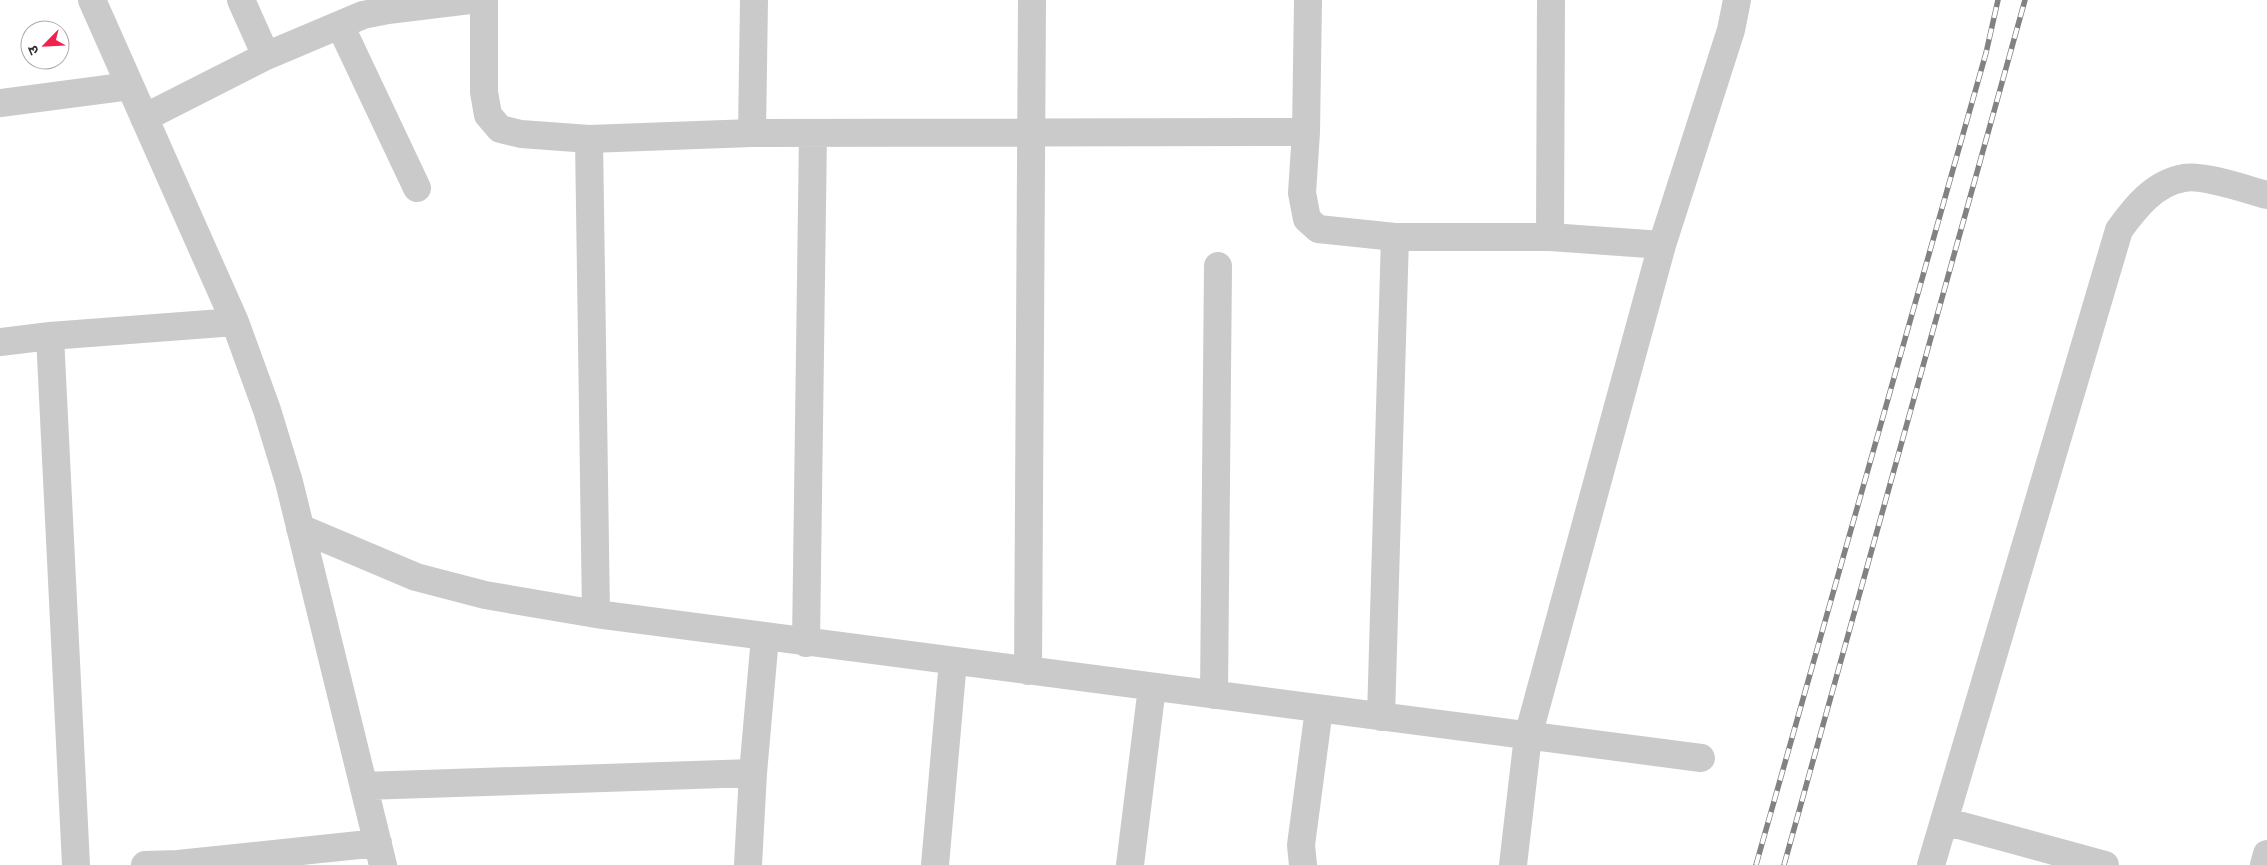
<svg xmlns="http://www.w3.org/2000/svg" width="2267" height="865" font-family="'Public Sans','Noto Sans Devanagari',sans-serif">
	<rect width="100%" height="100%" fill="#fff"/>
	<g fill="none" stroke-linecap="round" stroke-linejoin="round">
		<path stroke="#cacaca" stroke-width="28" d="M92,0L235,322L267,410L289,482L383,865
			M241,0L266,56
			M484,0V92L488,115L500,129L521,134L589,139L752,133L1306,132
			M1308,0L1306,132L1302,193L1307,219L1318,229L1395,237H1550L1662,245
			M340,25L417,188
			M0,103L130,86
			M144,118L266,56L363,15L388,10L470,0
			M752,133L754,0
			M589,139L596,614
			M1550,237L1551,0
			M50,336L76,865
			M0,342L50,336L235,322
			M300,528L416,577L485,595L596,614L1701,758
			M806,643L813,133
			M1028,671L1032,0
			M1214,695L1218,266
			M1381,717L1395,237
			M364,786L753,773
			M1944,821L2105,865
			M145,865L178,864L378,843
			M748,865L753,773L765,637
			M935,865L953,661
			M1130,865L1152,687
			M1303,865L1301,845L1319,709
			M1513,865L1528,736L1662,245L1731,30L1737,0
			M1931,865L2119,230C2135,208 2154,183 2184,178C2202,174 2248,190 2267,195
			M2264,865L2267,854"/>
		<g stroke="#828282" stroke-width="5.5">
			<path id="rail" d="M1756,865L1986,53L1998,0
				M1784,865L2025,0"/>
		</g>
		<use href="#rail" stroke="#fff" stroke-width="4" stroke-dasharray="11" stroke-linecap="butt"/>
	</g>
	<g transform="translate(45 45) rotate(246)"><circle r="24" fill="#ffffff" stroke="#ababab"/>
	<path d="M0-4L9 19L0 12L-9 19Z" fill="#f1234d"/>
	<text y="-8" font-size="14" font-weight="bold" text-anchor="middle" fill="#2d2d2d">उ</text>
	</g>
</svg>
